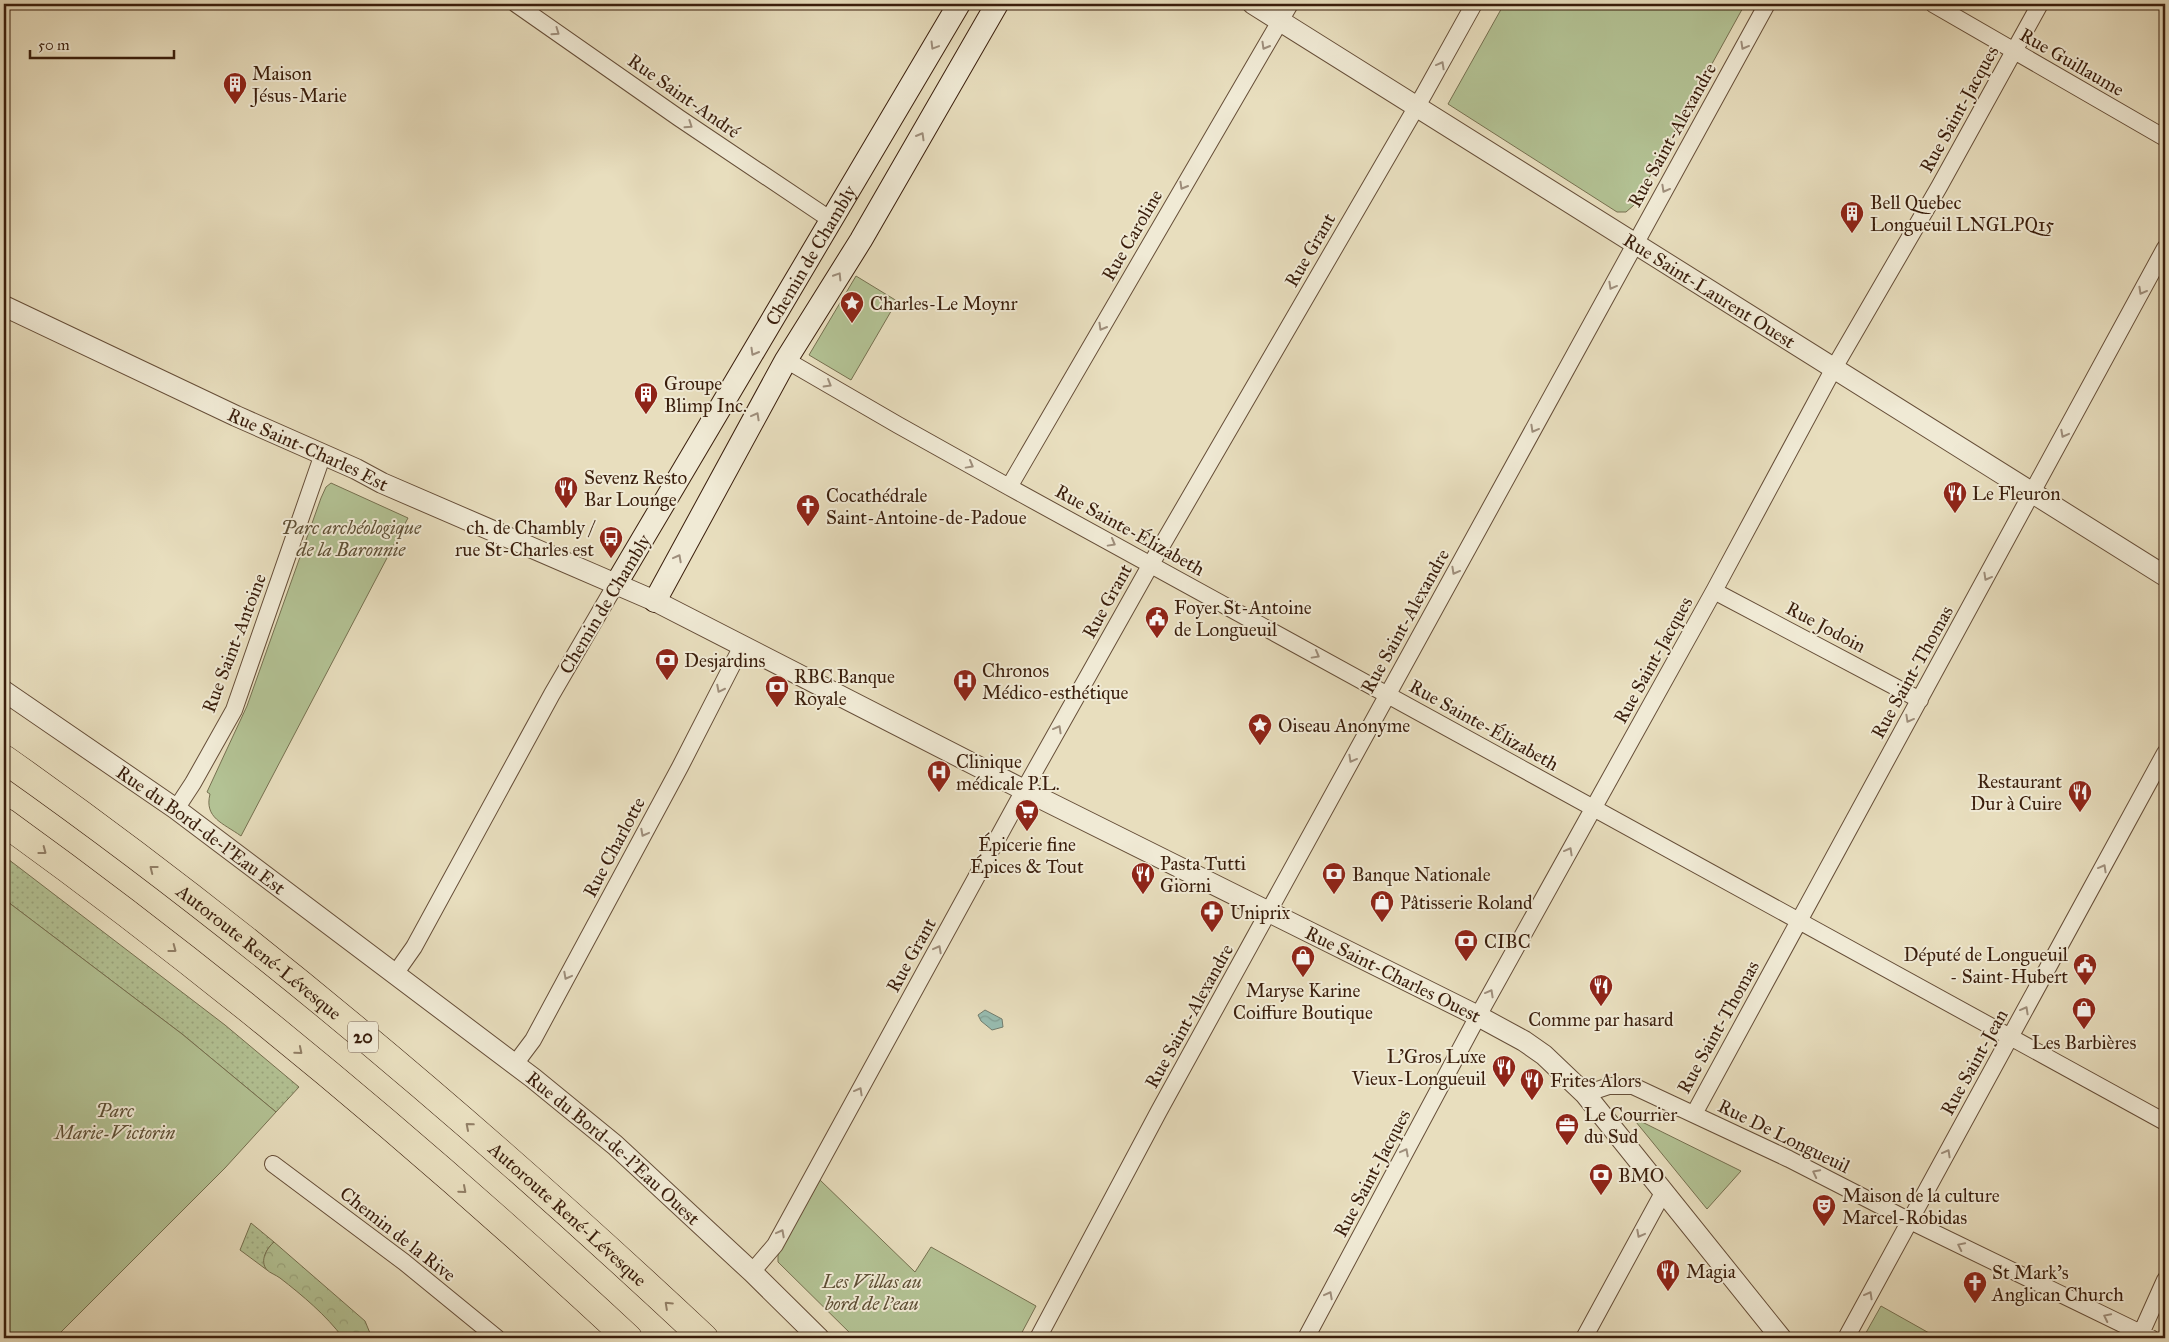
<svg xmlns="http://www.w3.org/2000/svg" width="2169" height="1342" font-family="'IM FELL Great Primer',serif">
	<defs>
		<pattern id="grass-dots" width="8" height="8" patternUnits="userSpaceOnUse" patternTransform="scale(1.25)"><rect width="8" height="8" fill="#b3c294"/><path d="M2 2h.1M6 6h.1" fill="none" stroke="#9ba67e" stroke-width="1.8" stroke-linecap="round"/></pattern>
		<pattern id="forest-crowns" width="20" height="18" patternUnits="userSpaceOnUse" patternTransform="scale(1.25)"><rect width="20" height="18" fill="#b3c294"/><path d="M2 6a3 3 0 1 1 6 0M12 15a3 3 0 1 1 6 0" fill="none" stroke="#9ba67e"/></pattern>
		<pattern id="water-waves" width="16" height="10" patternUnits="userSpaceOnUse" patternTransform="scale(1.25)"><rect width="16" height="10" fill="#97bcb0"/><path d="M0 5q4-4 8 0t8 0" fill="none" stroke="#83a196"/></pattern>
	</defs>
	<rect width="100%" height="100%" fill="#e8debe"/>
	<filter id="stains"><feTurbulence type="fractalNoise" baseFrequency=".004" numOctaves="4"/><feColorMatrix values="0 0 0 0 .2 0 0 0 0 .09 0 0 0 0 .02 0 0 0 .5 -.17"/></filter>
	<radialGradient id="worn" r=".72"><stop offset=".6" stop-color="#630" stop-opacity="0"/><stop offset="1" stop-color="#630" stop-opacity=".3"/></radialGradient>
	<path fill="url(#grass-dots)" stroke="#767050" d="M4,856L225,1025L299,1087L276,1112L182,1034L4,899Z
		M251,1223L274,1242C265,1250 262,1259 267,1270L240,1250Z"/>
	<path fill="url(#forest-crowns)" stroke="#767050" d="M274,1242L365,1321L372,1338H343C327,1316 302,1295 280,1278C276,1275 270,1273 267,1270C259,1261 267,1248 274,1242Z"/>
	<path fill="#b3c294" stroke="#767050" d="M1504,4H1745L1634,205L1626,212H1617L1448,104Z
		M856,276L897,301L851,380L809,355Z
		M331,483L408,518L241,836C223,823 204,818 210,794L207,792L247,706L321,498L326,487Z
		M4,899L182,1034L276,1112L225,1168L55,1338H4Z
		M1638,1120L1741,1171L1707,1209L1636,1122Z
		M820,1180L915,1272L931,1247L1036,1306L1019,1338H855L778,1262V1255Z
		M1881,1306L1938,1338H1863Z"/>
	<path fill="url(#water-waves)" stroke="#727d6e" d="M985,1010L1002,1019L1003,1027L992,1030L981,1021L978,1015Z"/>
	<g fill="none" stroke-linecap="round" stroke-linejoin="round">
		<g stroke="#664e38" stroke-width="18">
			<path id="minor" d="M516,4L679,118L831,220
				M1933,4L2165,138
				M786,360L898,425L1009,487L2165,1122
				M1009,487L1290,4
				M1714,591L1920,700
				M176,809L193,783L234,710L323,454
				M395,974L414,947L552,694L616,584
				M515,1064L533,1040L680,767L742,646
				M1585,1094L1609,1086H1633L1789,1159L1910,1221L2151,1338
				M1694,1114L2165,248
				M273,1164L404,1262L497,1338
				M752,1272L775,1245L1024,790L1151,564L1424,94L1474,4
				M1038,1338L1159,1111L1767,4
				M1306,1338L1478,1016L1714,591L1834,368L1939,187L2040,4
				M1584,1338L1664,1191
				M1846,1338L2165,753
				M2139,1338L2165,1280"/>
		</g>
		<g stroke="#664e38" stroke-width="22">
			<g id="tertiary">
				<path id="s1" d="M1253,4L2165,576"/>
				<path id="s2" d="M4,306L236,416L356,469L382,483L655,601L1024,790L1478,1016L1524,1041L1544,1055L1585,1094L1781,1338"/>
				<path id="s3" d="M4,691L176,809L533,1078L615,1145L752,1272L819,1338"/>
			</g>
		</g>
		<g stroke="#3a1e0c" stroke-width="24">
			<g id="secondary">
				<path id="s4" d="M616,584L959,4"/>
				<path d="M655,601L786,360L861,240L997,4"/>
			</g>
		</g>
		<g stroke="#3a1e0c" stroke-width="29">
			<g id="motorway">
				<path id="s5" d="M4,759C251,933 483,1131 704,1338"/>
				<path d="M4,822C223,980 430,1154 628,1338"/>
			</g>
		</g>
		<use href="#minor" stroke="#f0ead5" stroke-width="16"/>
		<use href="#tertiary" stroke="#f0ead5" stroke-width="20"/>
		<use href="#secondary" stroke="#f0ead5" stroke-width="22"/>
		<use href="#motorway" stroke="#e8debe" stroke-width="28"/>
	</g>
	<defs><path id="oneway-chevron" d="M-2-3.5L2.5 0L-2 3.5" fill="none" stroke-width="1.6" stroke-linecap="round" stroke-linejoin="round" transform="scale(1.25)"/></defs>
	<g stroke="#9e8e7b">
		<use href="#oneway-chevron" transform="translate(556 32) rotate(35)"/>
		<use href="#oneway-chevron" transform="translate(934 46) rotate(121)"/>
		<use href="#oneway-chevron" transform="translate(1265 46) rotate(120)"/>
		<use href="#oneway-chevron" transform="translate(1744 46) rotate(119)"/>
		<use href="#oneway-chevron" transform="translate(1441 65) rotate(-61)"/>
		<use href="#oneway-chevron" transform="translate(689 125) rotate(34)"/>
		<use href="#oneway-chevron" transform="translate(921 136) rotate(-60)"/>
		<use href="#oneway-chevron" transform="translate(1183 186) rotate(120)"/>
		<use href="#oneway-chevron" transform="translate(1665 189) rotate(119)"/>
		<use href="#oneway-chevron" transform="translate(838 276) rotate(-58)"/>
		<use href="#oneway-chevron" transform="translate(1612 286) rotate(119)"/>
		<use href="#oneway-chevron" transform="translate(2142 291) rotate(119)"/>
		<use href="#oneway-chevron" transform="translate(1102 327) rotate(120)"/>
		<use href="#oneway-chevron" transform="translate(754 352) rotate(120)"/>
		<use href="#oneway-chevron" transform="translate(828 384) rotate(30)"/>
		<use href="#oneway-chevron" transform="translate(756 416) rotate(-61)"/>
		<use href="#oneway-chevron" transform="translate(1534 429) rotate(119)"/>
		<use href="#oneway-chevron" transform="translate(2064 434) rotate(118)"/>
		<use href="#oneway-chevron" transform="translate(970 465) rotate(29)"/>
		<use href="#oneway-chevron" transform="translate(1112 543) rotate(29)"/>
		<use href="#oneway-chevron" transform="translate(678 558) rotate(-62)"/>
		<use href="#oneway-chevron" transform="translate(1455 571) rotate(119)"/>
		<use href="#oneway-chevron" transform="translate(1987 577) rotate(119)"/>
		<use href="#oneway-chevron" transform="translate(1316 655) rotate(29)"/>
		<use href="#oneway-chevron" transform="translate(720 689) rotate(117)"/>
		<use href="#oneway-chevron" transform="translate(1909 719) rotate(119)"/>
		<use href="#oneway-chevron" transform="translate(1058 729) rotate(-61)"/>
		<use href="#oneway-chevron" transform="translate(1352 759) rotate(119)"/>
		<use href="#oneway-chevron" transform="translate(644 833) rotate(118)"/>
		<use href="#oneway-chevron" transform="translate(1569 851) rotate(-61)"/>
		<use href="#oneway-chevron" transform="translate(2103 868) rotate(-61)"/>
		<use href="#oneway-chevron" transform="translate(938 949) rotate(-62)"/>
		<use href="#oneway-chevron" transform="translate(567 976) rotate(118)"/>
		<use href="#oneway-chevron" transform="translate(1490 993) rotate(-61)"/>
		<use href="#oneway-chevron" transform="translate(2025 1010) rotate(-61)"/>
		<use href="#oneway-chevron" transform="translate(859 1091) rotate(-61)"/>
		<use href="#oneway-chevron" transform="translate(1405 1152) rotate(-62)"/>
		<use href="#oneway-chevron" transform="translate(1947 1153) rotate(-61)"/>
		<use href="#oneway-chevron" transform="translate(1816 1173) rotate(-153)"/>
		<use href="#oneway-chevron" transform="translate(781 1233) rotate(-62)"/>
		<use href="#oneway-chevron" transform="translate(1640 1234) rotate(118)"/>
		<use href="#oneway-chevron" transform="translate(1961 1246) rotate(-154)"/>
		<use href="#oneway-chevron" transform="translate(1329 1295) rotate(-62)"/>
		<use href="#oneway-chevron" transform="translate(1869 1295) rotate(-61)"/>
		<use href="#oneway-chevron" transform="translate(2107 1317) rotate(-154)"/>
	</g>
	<g stroke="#917e65">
		<use href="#oneway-chevron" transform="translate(43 851) rotate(37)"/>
		<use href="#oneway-chevron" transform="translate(153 869) rotate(-142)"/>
		<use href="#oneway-chevron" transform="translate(173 949) rotate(37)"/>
		<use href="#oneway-chevron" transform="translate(299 1051) rotate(40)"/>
		<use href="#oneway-chevron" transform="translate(469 1126) rotate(-139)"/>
		<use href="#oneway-chevron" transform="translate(463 1190) rotate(41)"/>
		<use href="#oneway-chevron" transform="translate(668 1305) rotate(-137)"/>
	</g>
	<defs>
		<g id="building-pin" transform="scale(1.25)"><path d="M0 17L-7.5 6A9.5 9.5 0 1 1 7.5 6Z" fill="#8f2418" stroke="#f0ead5"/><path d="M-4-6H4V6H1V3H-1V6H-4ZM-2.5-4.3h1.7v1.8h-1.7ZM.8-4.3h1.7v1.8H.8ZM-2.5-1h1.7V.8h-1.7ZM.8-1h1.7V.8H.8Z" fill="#fff"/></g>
		<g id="sight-pin" transform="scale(1.25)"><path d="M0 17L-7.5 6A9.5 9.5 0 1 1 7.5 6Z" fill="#8f2418" stroke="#f0ead5"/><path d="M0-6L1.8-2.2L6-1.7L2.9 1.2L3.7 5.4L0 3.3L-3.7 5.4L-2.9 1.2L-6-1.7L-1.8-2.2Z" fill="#fff"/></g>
		<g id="restaurant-pin" transform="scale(1.25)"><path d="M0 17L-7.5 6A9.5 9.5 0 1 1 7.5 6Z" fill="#8f2418" stroke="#f0ead5"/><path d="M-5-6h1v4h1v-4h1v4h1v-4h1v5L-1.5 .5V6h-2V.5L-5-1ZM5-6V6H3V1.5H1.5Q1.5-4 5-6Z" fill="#fff"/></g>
		<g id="church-pin" transform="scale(1.25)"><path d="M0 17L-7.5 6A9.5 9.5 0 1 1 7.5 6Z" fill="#8f2418" stroke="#f0ead5"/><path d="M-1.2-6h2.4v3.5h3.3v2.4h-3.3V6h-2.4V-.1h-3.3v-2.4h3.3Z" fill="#fff"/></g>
		<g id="bus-pin" transform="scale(1.25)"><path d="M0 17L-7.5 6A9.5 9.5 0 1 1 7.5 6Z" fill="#8f2418" stroke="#f0ead5"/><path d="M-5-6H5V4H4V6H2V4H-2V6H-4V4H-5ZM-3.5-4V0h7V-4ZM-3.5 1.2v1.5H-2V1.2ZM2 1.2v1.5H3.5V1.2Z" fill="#fff"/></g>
		<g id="civic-pin" transform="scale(1.25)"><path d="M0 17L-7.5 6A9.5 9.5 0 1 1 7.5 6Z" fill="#8f2418" stroke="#f0ead5"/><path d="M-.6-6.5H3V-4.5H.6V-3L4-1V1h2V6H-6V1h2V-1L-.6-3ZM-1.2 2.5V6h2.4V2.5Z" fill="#fff"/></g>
		<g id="bank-pin" transform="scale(1.25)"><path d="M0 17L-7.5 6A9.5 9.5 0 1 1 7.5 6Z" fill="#8f2418" stroke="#f0ead5"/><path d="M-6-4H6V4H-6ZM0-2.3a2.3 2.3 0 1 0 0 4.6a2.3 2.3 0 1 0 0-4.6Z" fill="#fff"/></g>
		<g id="hospital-pin" transform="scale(1.25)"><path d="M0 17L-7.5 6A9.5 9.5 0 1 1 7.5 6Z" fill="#8f2418" stroke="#f0ead5"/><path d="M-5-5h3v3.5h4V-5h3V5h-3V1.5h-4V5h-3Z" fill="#fff"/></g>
		<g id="supermarket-pin" transform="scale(1.25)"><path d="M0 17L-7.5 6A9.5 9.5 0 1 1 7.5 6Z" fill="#8f2418" stroke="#f0ead5"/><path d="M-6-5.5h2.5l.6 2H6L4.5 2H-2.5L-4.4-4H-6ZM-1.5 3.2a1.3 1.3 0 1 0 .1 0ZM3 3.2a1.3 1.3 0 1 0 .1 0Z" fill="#fff"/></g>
		<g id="shop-pin" transform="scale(1.25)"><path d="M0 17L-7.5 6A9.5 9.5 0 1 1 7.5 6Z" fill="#8f2418" stroke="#f0ead5"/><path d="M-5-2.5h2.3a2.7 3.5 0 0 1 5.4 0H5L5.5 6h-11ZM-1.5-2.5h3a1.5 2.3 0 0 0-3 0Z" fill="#fff"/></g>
		<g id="pharmacy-pin" transform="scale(1.25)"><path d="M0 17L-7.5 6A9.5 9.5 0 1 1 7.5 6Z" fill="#8f2418" stroke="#f0ead5"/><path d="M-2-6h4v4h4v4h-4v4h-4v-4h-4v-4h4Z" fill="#fff"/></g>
		<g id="office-pin" transform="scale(1.25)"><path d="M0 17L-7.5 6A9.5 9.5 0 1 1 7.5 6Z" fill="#8f2418" stroke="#f0ead5"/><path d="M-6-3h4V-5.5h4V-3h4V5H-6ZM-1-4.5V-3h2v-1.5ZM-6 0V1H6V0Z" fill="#fff"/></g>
		<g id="theatre-pin" transform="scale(1.25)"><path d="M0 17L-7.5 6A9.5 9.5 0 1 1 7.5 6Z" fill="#8f2418" stroke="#f0ead5"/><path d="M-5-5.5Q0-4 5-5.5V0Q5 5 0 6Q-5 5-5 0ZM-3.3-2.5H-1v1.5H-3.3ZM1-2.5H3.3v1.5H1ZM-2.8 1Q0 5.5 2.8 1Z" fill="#fff"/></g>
	</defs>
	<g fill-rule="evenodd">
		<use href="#building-pin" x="235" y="84"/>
		<use href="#building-pin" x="1852" y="213"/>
		<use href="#sight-pin" x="852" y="303"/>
		<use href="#building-pin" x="646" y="394"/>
		<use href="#restaurant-pin" x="566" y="488"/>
		<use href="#restaurant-pin" x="1955" y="493"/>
		<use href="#church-pin" x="808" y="506"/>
		<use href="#bus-pin" x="611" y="538"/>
		<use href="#civic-pin" x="1157" y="618"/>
		<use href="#bank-pin" x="667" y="660"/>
		<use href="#hospital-pin" x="965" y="681"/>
		<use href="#bank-pin" x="777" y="687"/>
		<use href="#sight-pin" x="1260" y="725"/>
		<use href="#hospital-pin" x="939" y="772"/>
		<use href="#restaurant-pin" x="2080" y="792"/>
		<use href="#supermarket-pin" x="1027" y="811"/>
		<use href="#restaurant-pin" x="1143" y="874"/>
		<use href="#bank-pin" x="1334" y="874"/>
		<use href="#shop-pin" x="1382" y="902"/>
		<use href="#pharmacy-pin" x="1212" y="912"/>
		<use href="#bank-pin" x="1466" y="941"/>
		<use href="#shop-pin" x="1303" y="957"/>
		<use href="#civic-pin" x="2085" y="965"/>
		<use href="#restaurant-pin" x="1601" y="986"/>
		<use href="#shop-pin" x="2084" y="1009"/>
		<use href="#restaurant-pin" x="1504" y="1067"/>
		<use href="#restaurant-pin" x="1532" y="1080"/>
		<use href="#office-pin" x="1567" y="1125"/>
		<use href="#bank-pin" x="1601" y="1175"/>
		<use href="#theatre-pin" x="1824" y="1206"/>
		<use href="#restaurant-pin" x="1668" y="1271"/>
		<use href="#church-pin" x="1975" y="1283"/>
	</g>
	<g text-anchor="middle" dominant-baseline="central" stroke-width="4" stroke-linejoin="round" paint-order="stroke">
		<rect fill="#f0ead5" stroke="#715b48" stroke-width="1" x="348" y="1021.5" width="30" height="31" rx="4"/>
		<g font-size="18" font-weight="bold" fill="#3a1e0c">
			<text x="363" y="1037">20</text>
		</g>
		<g font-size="19" fill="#3a1e0c" stroke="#f0ead5">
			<text transform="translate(2072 62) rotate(30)">Rue Guillaume</text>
			<text transform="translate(684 96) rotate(35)">Rue Saint-André</text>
			<text transform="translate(1959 109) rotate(-61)">Rue Saint-Jacques</text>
			<text transform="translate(1672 135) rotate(-61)">Rue Saint-Alexandre</text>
			<text transform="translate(1132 235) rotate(-60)">Rue Caroline</text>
			<text transform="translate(1310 250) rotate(-60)">Rue Grant</text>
			<text stroke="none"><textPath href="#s4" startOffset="382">Chemin de Chambly</textPath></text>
			<text stroke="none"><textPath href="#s1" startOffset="539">Rue Saint-Laurent Ouest</textPath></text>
			<text stroke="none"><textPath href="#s2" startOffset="336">Rue Saint-Charles Est</textPath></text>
			<text transform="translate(1130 530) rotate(29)">Rue Sainte-Élizabeth</text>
			<text transform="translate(1107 601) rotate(-61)">Rue Grant</text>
			<text transform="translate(605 604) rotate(-59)">Chemin de Chambly</text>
			<text transform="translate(1405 621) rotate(-61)">Rue Saint-Alexandre</text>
			<text transform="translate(1826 627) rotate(28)">Rue Jodoin</text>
			<text transform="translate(234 643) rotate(-69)">Rue Saint-Antoine</text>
			<text transform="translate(1653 660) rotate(-61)">Rue Saint-Jacques</text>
			<text transform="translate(1912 672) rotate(-61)">Rue Saint-Thomas</text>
			<text transform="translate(1484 725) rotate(29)">Rue Sainte-Élizabeth</text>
			<text stroke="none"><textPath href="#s3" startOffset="241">Rue du Bord-de-l'Eau Est</textPath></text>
			<text transform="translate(614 847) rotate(-62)">Rue Charlotte</text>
			<text stroke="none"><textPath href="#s5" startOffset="320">Autoroute René-Lévesque</textPath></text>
			<text transform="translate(911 955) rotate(-61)">Rue Grant</text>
			<text stroke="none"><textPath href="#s2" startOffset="1542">Rue Saint-Charles Ouest</textPath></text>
			<text transform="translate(1189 1016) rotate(-61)">Rue Saint-Alexandre</text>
			<text transform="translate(1718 1027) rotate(-61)">Rue Saint-Thomas</text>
			<text transform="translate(1974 1062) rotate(-61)">Rue Saint-Jean</text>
			<text transform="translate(1784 1136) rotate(26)">Rue De Longueuil</text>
			<text stroke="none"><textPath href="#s3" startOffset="762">Rue du Bord-de-l'Eau Ouest</textPath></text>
			<text transform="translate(1372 1173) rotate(-62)">Rue Saint-Jacques</text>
			<text stroke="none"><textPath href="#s5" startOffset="725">Autoroute René-Lévesque</textPath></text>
			<text transform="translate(398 1234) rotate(38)">Chemin de la Rive</text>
		</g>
		<g font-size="19" fill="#3a1e0c" stroke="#f0ead5" text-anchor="start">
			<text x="252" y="73">Maison<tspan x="252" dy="22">Jésus-Marie</tspan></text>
			<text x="1870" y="202">Bell Quebec<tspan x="1870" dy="22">Longueuil LNGLPQ15</tspan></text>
			<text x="870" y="303">Charles-Le Moynr</text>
			<text x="664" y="383">Groupe<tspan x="664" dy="22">Blimp Inc.</tspan></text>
			<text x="584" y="477">Sevenz Resto<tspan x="584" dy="22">Bar Lounge</tspan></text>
			<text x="1972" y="493">Le Fleuron</text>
			<text x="826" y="495">Cocathédrale<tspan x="826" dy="22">Saint-Antoine-de-Padoue</tspan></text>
			<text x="594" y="527" text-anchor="end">ch. de Chambly /<tspan x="594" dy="22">rue St-Charles est</tspan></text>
			<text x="1174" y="607">Foyer St-Antoine<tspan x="1174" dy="22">de Longueuil</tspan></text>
			<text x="684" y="660">Desjardins</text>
			<text x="982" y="670">Chronos<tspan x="982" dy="22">Médico-esthétique</tspan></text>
			<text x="794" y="676">RBC Banque<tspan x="794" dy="22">Royale</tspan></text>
			<text x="1278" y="725">Oiseau Anonyme</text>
			<text x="956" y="761">Clinique<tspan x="956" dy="22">médicale P.L.</tspan></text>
			<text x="2062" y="781" text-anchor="end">Restaurant<tspan x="2062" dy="22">Dur à Cuire</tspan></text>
			<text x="1027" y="844" text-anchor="middle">Épicerie fine<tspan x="1027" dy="22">Épices &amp; Tout</tspan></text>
			<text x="1160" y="863">Pasta Tutti<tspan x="1160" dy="22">Giorni</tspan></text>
			<text x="1352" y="874">Banque Nationale</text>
			<text x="1400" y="902">Pâtisserie Roland</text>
			<text x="1230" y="912">Uniprix</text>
			<text x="1484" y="941">CIBC</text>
			<text x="2068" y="954" text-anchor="end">Député de Longueuil<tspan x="2068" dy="22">- Saint-Hubert</tspan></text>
			<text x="1303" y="990" text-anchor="middle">Maryse Karine<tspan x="1303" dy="22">Coiffure Boutique</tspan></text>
			<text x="1601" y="1019" text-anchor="middle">Comme par hasard</text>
			<text x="2084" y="1042" text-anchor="middle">Les Barbières</text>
			<text x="1486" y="1056" text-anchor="end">L'Gros Luxe<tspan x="1486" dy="22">Vieux-Longueuil</tspan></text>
			<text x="1550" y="1080">Frites Alors</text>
			<text x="1584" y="1114">Le Courrier<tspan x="1584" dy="22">du Sud</tspan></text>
			<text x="1618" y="1175">BMO</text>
			<text x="1842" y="1195">Maison de la culture<tspan x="1842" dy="22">Marcel-Robidas</tspan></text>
			<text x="1686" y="1271">Magia</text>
			<text x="1992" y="1272">St Mark's<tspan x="1992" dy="22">Anglican Church</tspan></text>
		</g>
		<g font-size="19" font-style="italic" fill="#5e4f35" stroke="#f0ead5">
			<text x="351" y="527">Parc archéologique<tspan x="351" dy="22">de la Baronnie</tspan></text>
			<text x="115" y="1110">Parc<tspan x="115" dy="22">Marie-Victorin</tspan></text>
			<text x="872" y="1281">Les Villas au<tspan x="872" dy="22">bord de l'eau</tspan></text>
		</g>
	</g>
	<rect width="2169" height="1342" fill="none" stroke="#e8debe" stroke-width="20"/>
	<rect x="5" y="5" width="2159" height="1332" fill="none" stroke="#3a1e0c" stroke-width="2.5"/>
	<rect x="10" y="10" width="2149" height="1322" fill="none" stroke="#3a1e0c"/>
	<path d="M30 50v8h144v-8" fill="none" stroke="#3a1e0c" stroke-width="2.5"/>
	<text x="38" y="50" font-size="15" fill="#3a1e0c" stroke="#f0ead5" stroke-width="4" paint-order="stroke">50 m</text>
	<rect width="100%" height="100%" filter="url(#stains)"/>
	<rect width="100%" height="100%" fill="url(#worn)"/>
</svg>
